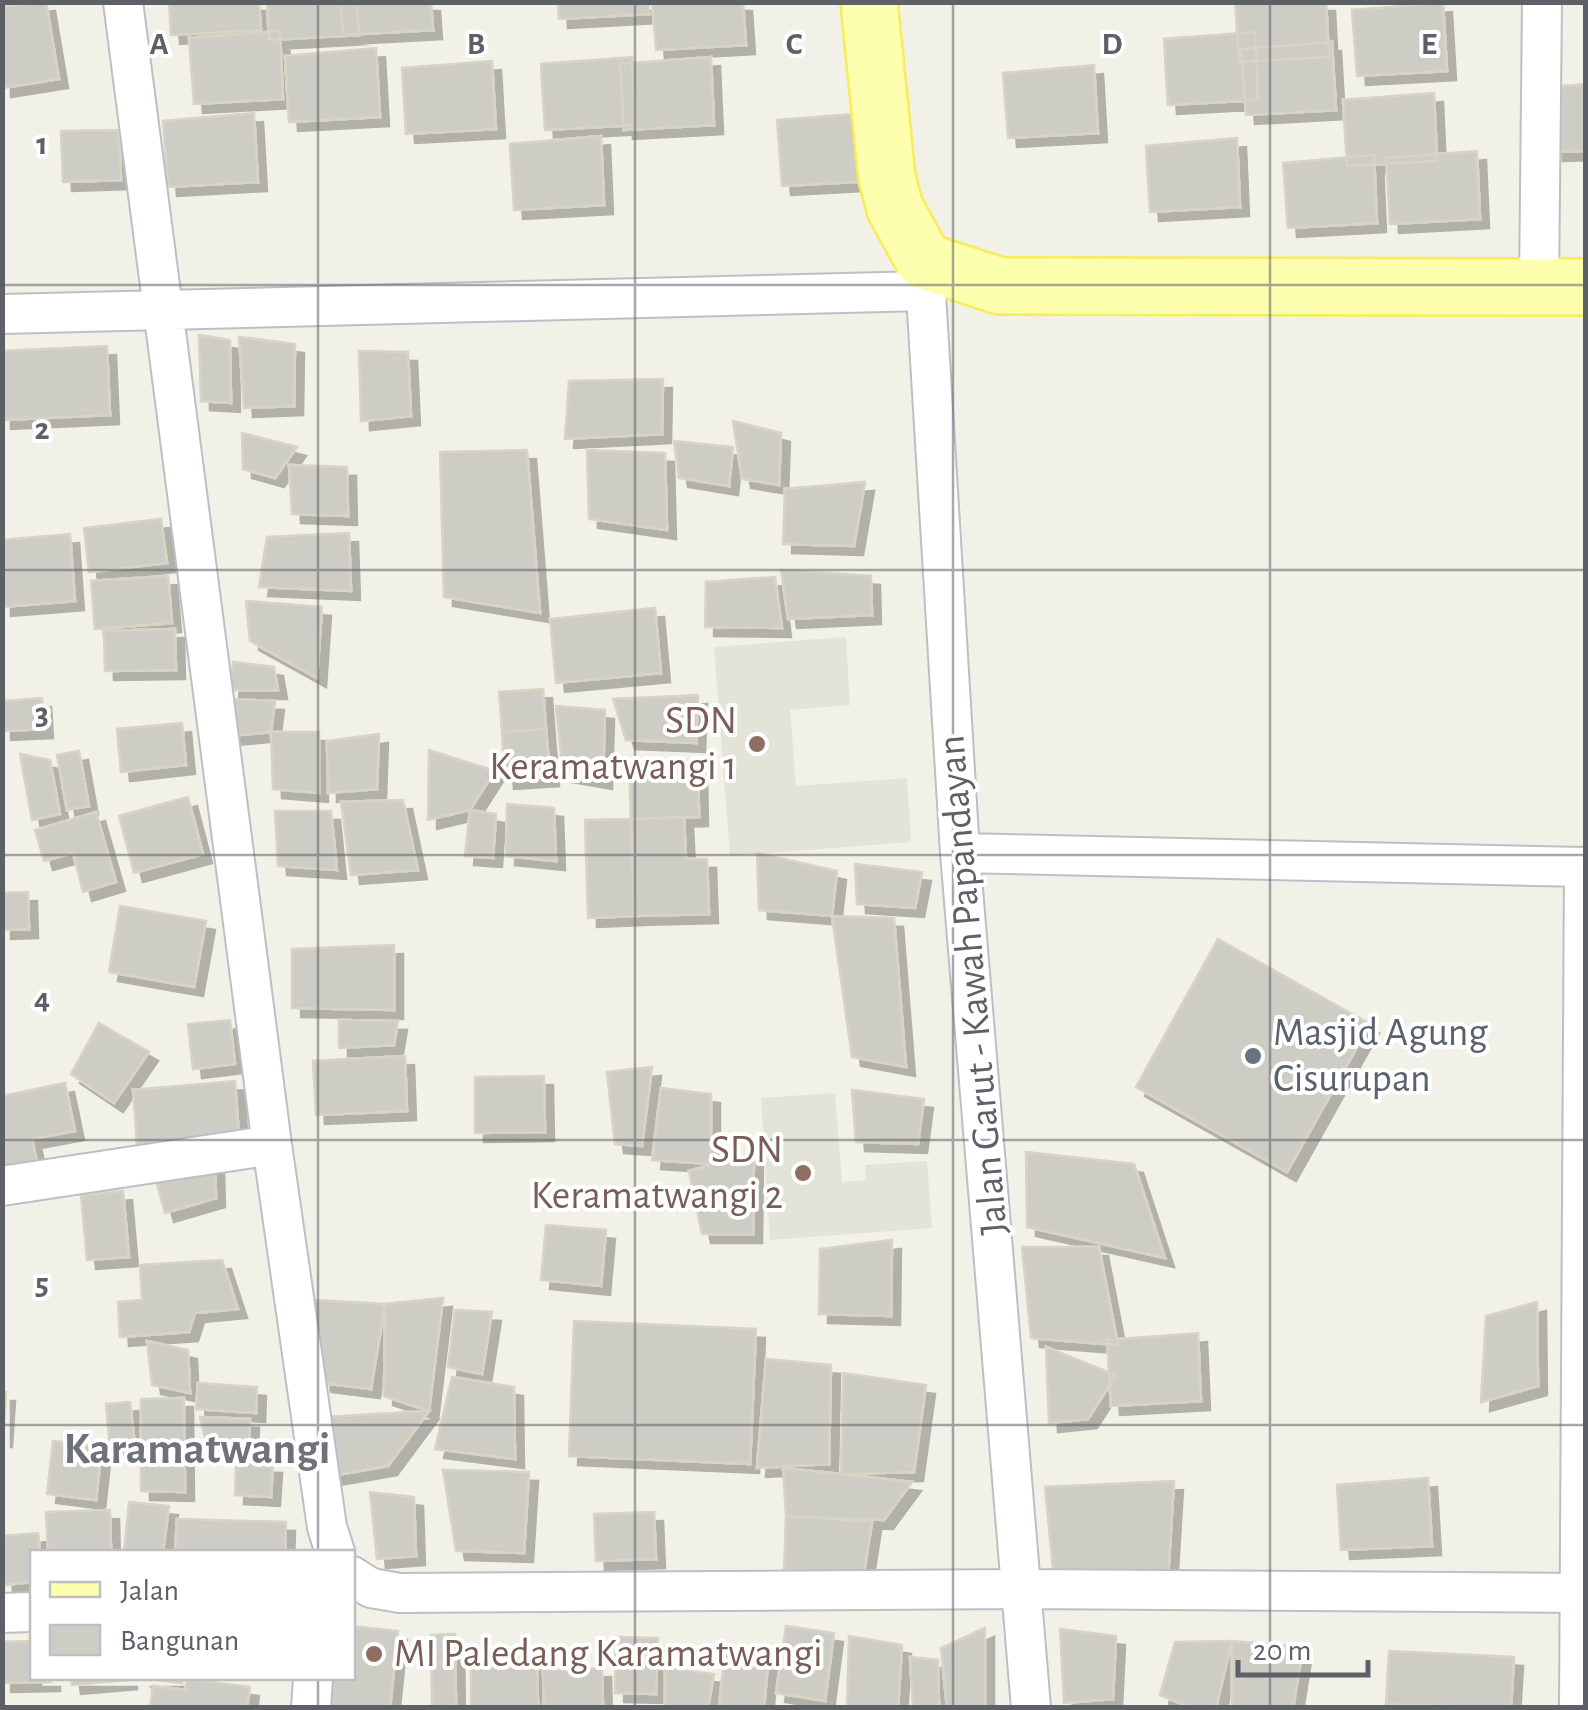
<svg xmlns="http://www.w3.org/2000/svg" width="1588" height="1710" font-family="'Alegreya Sans',sans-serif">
	<defs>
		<filter id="shadow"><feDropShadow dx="9" dy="9" stdDeviation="0" flood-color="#0004"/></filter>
	</defs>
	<rect width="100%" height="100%" fill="#f1f1e7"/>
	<path fill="#e3e3d7" d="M846,637L850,705L790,710L796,786L907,778L911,842L730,856L714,647Z
		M835,1093L842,1182L866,1180L865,1165L927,1161L932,1228L770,1240L761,1098Z"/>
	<path fill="#cecdc5" stroke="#d6d4c4" stroke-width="2.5" filter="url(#shadow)" d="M46,2L59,79L2,88V7Z
		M169,2H259L261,30L171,35Z
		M267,2H357L359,35L269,40Z
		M341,2H431L433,30L343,35Z
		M558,2H648L649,14L559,19Z
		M652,2H743L746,45L656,50Z
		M1235,2H1326L1329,57L1239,62Z
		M1443,3L1447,71L1357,76L1352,10Z
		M280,31L283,99L194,104L189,38Z
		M1255,32L1258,100L1168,105L1164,39Z
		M1332,42L1336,110L1246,115L1241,49Z
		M376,48L380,117L289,122L285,56Z
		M632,57L635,125L545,130L541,64Z
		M711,57L714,125L624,130L620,64Z
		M492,61L496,129L406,134L402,68Z
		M1094,65L1098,133L1008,138L1003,73Z
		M1586,84V151L1554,152L1549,87Z
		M1434,93L1437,161L1347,166L1343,100Z
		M254,113L258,182L168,187L163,121Z
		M868,113L872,181L782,186L777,120Z
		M119,130L121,180L63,182L61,131Z
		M601,136L604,205L514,210L510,144Z
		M1237,138L1240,207L1150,212L1146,146Z
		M1477,151L1480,219L1390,224L1386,158Z
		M1374,155L1377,223L1288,228L1283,163Z
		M199,335L230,340L231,403L201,401Z
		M239,337L295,344L294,406L244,408Z
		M107,346L110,415L2,420V351Z
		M359,351L408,352L411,416L361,421Z
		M663,379L662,434L565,439L569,381Z
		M733,421L781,433L779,485L742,479Z
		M242,433L297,447L275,478L243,469Z
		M674,441L733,447L729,486L679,478Z
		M527,450L540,613L444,597L440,452Z
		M587,450L665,453L667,530L589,519Z
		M289,465L347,467L348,516L292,514Z
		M865,482L854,546L783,544L785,489Z
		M161,519L167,563L89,572L84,528Z
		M349,533L351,591L259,587L267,537Z
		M70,534L75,601L2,607V540Z
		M781,570L871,576L872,615L788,619Z
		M168,576L172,623L95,629L91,581Z
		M775,577L782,628L705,627L706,582Z
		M246,601L322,607L317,678L250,641Z
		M655,608L661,673L556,683L550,619Z
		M175,629L176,670L105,671L104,631Z
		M233,662L274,667L278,690H230Z
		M543,689L546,729L502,732L499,692Z
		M698,695L696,743L626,740L613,699Z
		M42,698L44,729L2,731V701Z
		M221,699L275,701L271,732L229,736Z
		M556,706L605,710L603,780L563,773Z
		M182,723L186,765L121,772L117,729Z
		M546,729L550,777L505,780L502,732Z
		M271,732H319V793L273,789Z
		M379,734L377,789L328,793L327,741Z
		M429,750L495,771L470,810L428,820Z
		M79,751L89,806L67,810L57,755Z
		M20,754L50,760L60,814L32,820Z
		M698,760L699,817L631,819L629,762Z
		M188,797L203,854L134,873L119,816Z
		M403,800L418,870L351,875L341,802Z
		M507,804L554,808L556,861L506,856Z
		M470,810L496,814L493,858L465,856Z
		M275,811H331L337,870L278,866Z
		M96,812L116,882L83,892L73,853L44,861L35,830Z
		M684,817L686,859H707L709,914L634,916L631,819Z
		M631,819L634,916L588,918L585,820Z
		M757,853L837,871L832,916L759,910Z
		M855,864L922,872L915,908L857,904Z
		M28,892L29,929L2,930V893Z
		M120,906L206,921L194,987L109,972Z
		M832,916L894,918L906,1067L852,1057Z
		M1218,939L1370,1024L1287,1172L1136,1087Z
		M394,945V1010L292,1008V949Z
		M230,1020L235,1064L193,1069L188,1024Z
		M339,1020L398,1021L394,1045L339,1048Z
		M99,1023L149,1052L114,1103L71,1074Z
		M405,1056L407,1111L316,1115L313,1061Z
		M652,1067L642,1146L615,1144L607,1072Z
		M544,1076L545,1132L475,1133V1077Z
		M235,1081L239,1137L137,1145L133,1090Z
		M65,1083L75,1131L32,1139L39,1172L2,1180V1096Z
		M661,1088L711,1094V1164L652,1160Z
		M852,1090L924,1099L918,1144L856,1142Z
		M1026,1152L1134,1164L1165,1258L1027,1227Z
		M754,1153L753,1234H702L689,1171Z
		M215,1162L216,1198L165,1213L156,1180Z
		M123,1191L129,1257L87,1260L81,1195Z
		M546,1225L606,1230L601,1286L541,1280Z
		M892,1240L891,1316L819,1314L820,1249Z
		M1022,1247H1099L1118,1345L1031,1338Z
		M222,1260L238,1309L195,1313L189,1332L120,1337L118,1302L142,1300L140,1265Z
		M443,1298L429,1411L384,1396L385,1304Z
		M314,1300L385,1304L371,1389L322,1383Z
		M1537,1302L1538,1386L1481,1402L1486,1316Z
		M455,1310L492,1312L482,1374L448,1367Z
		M574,1321L756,1329L750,1464L569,1456Z
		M1198,1333L1201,1401L1111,1406L1107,1340Z
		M147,1341L188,1350L190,1393L152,1385Z
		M1046,1347L1116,1375L1088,1419L1049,1423Z
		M766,1359L831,1365L829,1464L757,1468Z
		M843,1373L926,1385L914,1472L841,1474Z
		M452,1377L514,1387L515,1459L435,1449Z
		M198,1383L257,1387L256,1413L196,1409Z
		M2,1392H6L3,1438H2Z
		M184,1398L185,1492L141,1491V1399Z
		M130,1402L135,1446L110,1449L106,1404Z
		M429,1411L388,1466L331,1476L325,1417Z
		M200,1417L250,1419L249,1443L206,1441Z
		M53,1441L102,1446L96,1500L47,1494Z
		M236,1463L273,1464L271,1497L235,1495Z
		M783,1468L841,1474L912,1482L884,1520L786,1516Z
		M443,1470L529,1472L524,1553L456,1551Z
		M1428,1478L1432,1546L1341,1550L1337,1485Z
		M1174,1481L1168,1578L1054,1580L1045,1487Z
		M370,1492L414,1497L416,1556L377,1559Z
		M129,1502L169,1506L163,1552H124Z
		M110,1510L111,1552H48L46,1512Z
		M654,1512L656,1559L596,1561L594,1514Z
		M786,1516L872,1522L864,1573L784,1570Z
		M177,1519L286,1522L285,1552H175Z
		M38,1533L40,1552H32V1582L4,1585L2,1536Z
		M352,1626L398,1631L390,1708H327L330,1678H352Z
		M786,1626L834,1633L825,1701L776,1693Z
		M985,1628V1708H947L941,1648Z
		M1060,1629L1116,1636L1113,1699L1064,1703Z
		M455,1634L456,1708H432L431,1635Z
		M849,1636L902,1645L898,1708H847Z
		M616,1637L658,1638L656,1694L615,1693Z
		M32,1641V1678H51V1682L2,1683V1642Z
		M1232,1641L1303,1647L1293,1708H1232Z
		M1232,1641L1216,1708H1192L1160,1695L1175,1642Z
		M725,1647L769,1652L764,1708H719Z
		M1389,1651L1514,1657L1511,1708L1386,1704Z
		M910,1657L938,1660L939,1708H913Z
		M537,1658L538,1708H471V1659Z
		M602,1668L603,1708H544L543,1670Z
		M665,1668L714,1674L708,1708H665Z
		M71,1678H128V1680L72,1685Z
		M141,1678H183L182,1683Z
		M187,1679L250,1687L247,1708H150L153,1686L185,1690Z"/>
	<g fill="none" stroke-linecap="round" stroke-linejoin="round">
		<g stroke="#bebfc6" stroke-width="42">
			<path id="minor" d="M123,2L272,1145L327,1527L335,1552
				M924,261L960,853L1031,1708
				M1539,286L1542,2
				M2,314L924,291
				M960,853L1584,867L1579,1708
				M2,1186L272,1145
				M352,1576L371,1588L400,1593L1023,1589L1580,1593
				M2,1613L32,1612
				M311,1708L313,1678"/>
		</g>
		<g stroke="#f9ec58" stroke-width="60">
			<path id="primary" d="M869,2L887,178L895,208L924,261L1000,286L1586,287"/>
		</g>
		<use href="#minor" stroke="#fff" stroke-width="38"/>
		<use href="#primary" stroke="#fcffad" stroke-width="55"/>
	</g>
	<path fill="none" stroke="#5e6068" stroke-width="2.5" stroke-opacity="0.55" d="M318,2V1552M635,2V1708M953,2V1708M1270,2V1708M2,285H1586M2,570H1586M2,855H1586M2,1140H1586M2,1425H1586M318,1678V1708"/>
	<g fill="#8d6e63" stroke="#fff" stroke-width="4">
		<circle cx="757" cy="744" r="10"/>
		<circle cx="803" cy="1173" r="10"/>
		<circle cx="374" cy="1654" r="10"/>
	</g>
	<circle fill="#6b7280" stroke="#fff" stroke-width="4" cx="1253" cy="1056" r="10"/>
	<g text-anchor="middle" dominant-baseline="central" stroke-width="8" stroke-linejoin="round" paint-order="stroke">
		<g font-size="40" fill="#785e54" stroke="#fff" text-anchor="end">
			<text x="737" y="721">SDN<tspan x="737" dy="46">Keramatwangi 1</tspan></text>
			<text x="783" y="1150">SDN<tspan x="783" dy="46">Keramatwangi 2</tspan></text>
			<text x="394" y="1654" text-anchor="start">MI Paledang Karamatwangi</text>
		</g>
		<g font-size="40" fill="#5e6068" stroke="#fff">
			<text transform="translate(973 985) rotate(-95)">Jalan Garut - Kawah Papandayan</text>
		</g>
		<g font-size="40" fill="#5b616d" stroke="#fff" text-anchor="start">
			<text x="1273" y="1033">Masjid Agung<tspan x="1273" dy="46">Cisurupan</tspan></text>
		</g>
		<g font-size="45" font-weight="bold" fill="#6f727a" stroke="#fff">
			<text x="197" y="1449">Karamatwangi</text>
		</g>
	</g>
	<g font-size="32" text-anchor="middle" font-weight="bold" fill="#5e6068" stroke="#fff" stroke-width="8" stroke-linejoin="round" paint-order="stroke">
		<text x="159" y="54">A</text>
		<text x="476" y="54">B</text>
		<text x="794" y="54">C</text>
		<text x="1112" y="54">D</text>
		<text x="1429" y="54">E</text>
		<text x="42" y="154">1</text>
		<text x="42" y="439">2</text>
		<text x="42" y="724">3</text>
		<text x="42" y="1009">4</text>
		<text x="42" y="1294">5</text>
	</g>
	<rect width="1588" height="1710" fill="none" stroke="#5e6068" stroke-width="10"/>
	<rect x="30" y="1550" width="325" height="130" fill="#ffffff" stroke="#bfbfc3" stroke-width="2.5"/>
	<rect x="50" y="1582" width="50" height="15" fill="#fcffad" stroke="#bfbfc3" stroke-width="2.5"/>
	<text x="120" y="1600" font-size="30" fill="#5e6068">Jalan</text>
	<rect x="50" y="1625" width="50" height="30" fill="#cecdc5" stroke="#bfbfc3" stroke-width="2.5"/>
	<text x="120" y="1650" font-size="30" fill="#5e6068">Bangunan</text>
	<path d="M1238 1660v15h130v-15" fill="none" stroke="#5e6068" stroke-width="5"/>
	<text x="1253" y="1660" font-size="30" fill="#5e6068" stroke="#ffffff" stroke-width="8" paint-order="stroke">20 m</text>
</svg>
